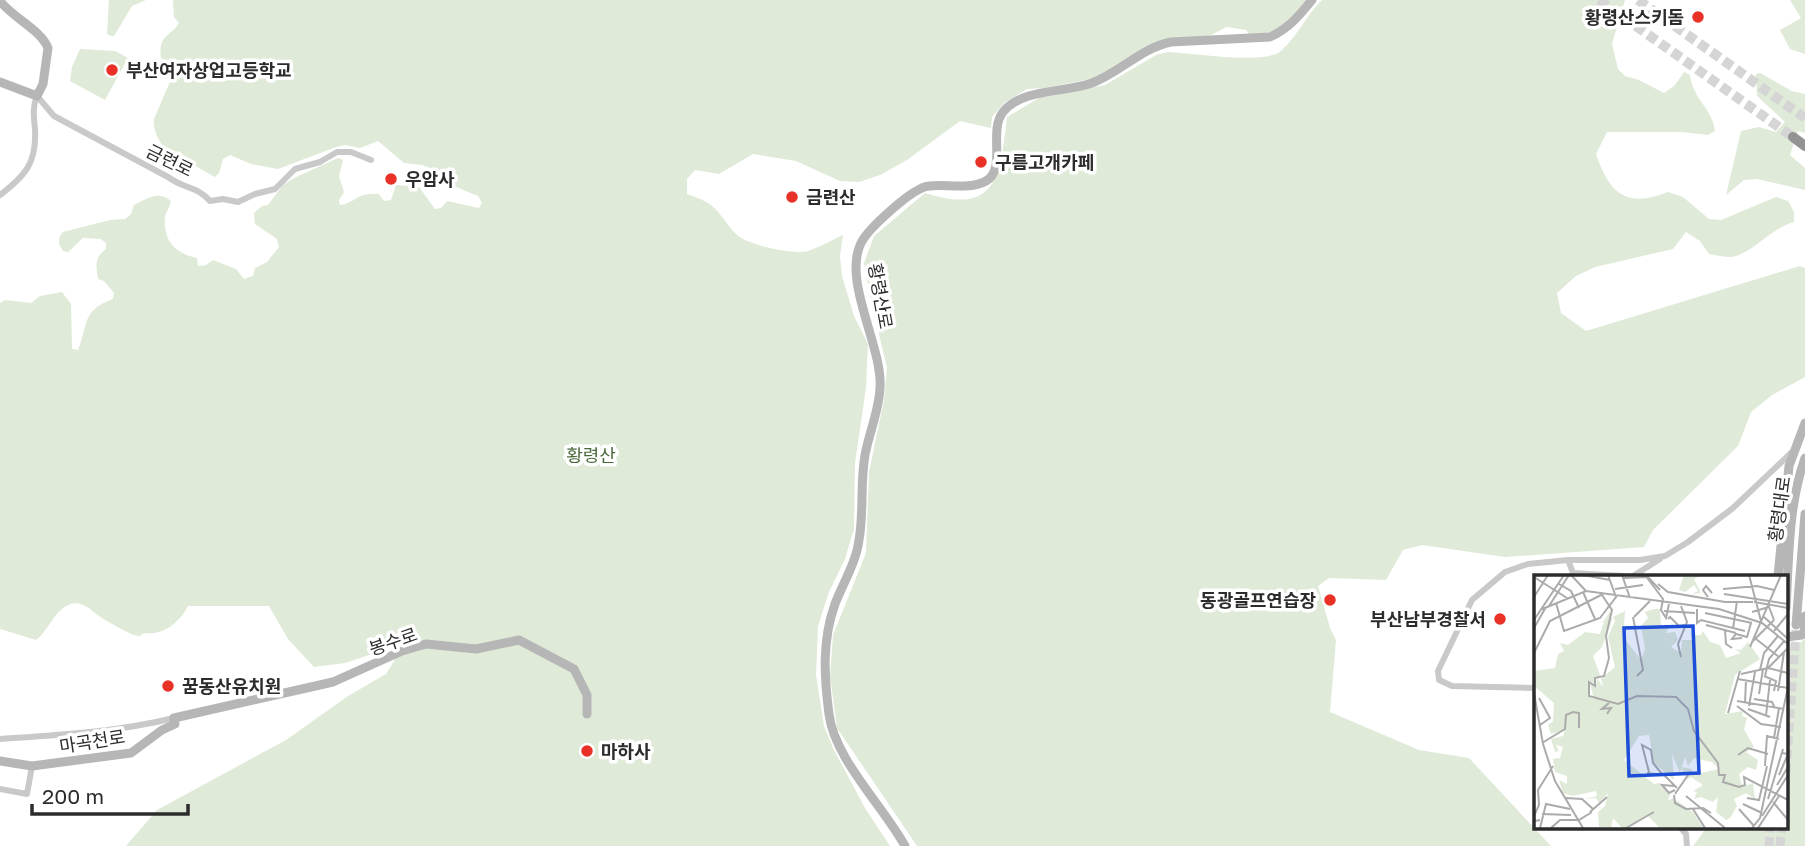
<svg xmlns="http://www.w3.org/2000/svg" width="1805" height="846" font-family="'Golos Text','Noto Sans KR',sans-serif">
	<rect width="100%" height="100%" fill="#fff"/>
	<path fill="#e0ead8" d="M109,0H146L132,6L114,36H111L107,34Z
		M173,0H1308C1289,21 1280,36 1249,34L1246,30L1227,27L1205,38L1161,41L1105,74L1091,79L1044,88L1027,89L1004,103L992,117L991,128L960,121L907,160L880,175L859,182L840,181L796,161L753,154L719,174L695,170L687,179V194C720,205 715,211 736,234C746,245 794,255 808,251C820,247 832,240 843,235L840,256L842,276L854,316L868,344L866,388L855,463L854,529L845,559L829,592L818,626L816,675L824,726L834,750L865,808L890,846H126L157,810L286,740L348,696L386,674L405,643L345,663L314,667L288,639L269,606H188C180,622 163,636 144,633L140,636L133,635C122,629 109,623 99,616C87,607 77,596 61,610C51,618 47,632 36,640L0,629V303L5,300L31,303L40,296L62,292L71,304L72,349L78,350C89,323 81,311 113,299L114,293L104,281L98,279C96,265 94,258 106,249V243L101,239L83,238L68,252L63,251C58,244 57,239 63,232L110,220L125,219L131,214L134,205C147,199 158,190 171,201C170,207 166,212 165,217C163,241 175,253 197,258L198,266L206,265L213,260L236,269L244,279L253,276L255,268L267,262L279,247L277,239L255,224L254,213L262,206L268,205L282,186L294,178L338,158L343,160L339,176L344,192L339,200L340,205C356,203 356,192 379,194L384,201L391,200L396,185L419,187L435,209L441,208L447,201L479,208L482,203L478,196L451,185L439,171L422,165L404,163L378,141L360,148L345,145L336,147L278,169L251,164L230,155L223,159L219,173L215,177L183,159C167,157 152,135 154,119L175,70L161,58C158,35 170,37 179,23L174,17Z
		M1322,0H1625L1612,44L1618,69L1625,76L1639,80L1664,93L1674,86L1684,72L1690,75C1692,98 1713,109 1715,131L1708,135L1682,132H1607L1596,154C1610,195 1627,208 1668,192L1683,197L1709,219L1721,220L1776,197L1788,201L1794,212V222C1771,228 1751,255 1731,257C1724,257 1716,255 1709,254L1700,241L1686,232L1673,249L1595,267L1576,276L1557,293L1561,313L1586,331L1800,266L1805,268V377L1772,395L1751,412L1738,446L1653,530L1644,547L1505,557L1422,545L1403,550L1386,580L1329,578L1318,586L1330,628L1336,640L1330,712L1419,750L1469,758L1551,846H917L837,728L830,676L833,635L866,553L869,472L884,400L887,368L870,296L864,263L874,236L925,193C998,216 1000,176 1007,117L1039,98L1105,85L1156,55L1168,52C1191,53 1265,65 1281,51C1298,36 1306,15 1322,0Z
		M1790,0H1805V54L1790,49L1780,30L1801,18Z
		M80,49L115,51L128,58L105,100L70,81L72,67Z
		M1760,73L1792,91L1805,94V133L1798,131L1790,155L1805,168V190L1757,179L1744,180L1726,195L1741,131L1759,127L1776,132L1785,122L1757,96L1756,74Z
		M1805,639V846H1693L1707,827H1786V654Z"/>
	<g fill="none" stroke-linecap="round" stroke-linejoin="round">
		<path stroke="#d5d5d5" stroke-width="9" stroke-dasharray="9 4.5" stroke-linecap="butt" d="M1786,772L1796,630
			M1769,846L1770,827
			M1780,846L1782,827"/>
		<path stroke="#d5d5d5" stroke-width="10" stroke-dasharray="10 5" stroke-linecap="butt" d="M1599,0L1793,137
			M1638,0L1805,118"/>
		<path stroke="#c9c9c9" stroke-width="6" d="M37,96L54,116L168,177C184,189 197,186 210,201L223,199L238,202L255,194L275,189L295,169L320,162L337,152H351L371,160
			M0,195C25,176 37,163 35,129C34,118 32,107 37,96
			M1568,560L1573,573L1623,576
			M1633,576L1660,559
			M1535,688L1452,686L1439,680L1438,671L1472,600L1505,572L1528,564L1568,560H1640L1665,556L1688,542L1733,508L1792,452
			M0,739C59,735 117,732 174,718
			M0,789L27,794L32,766
			M1680,827L1686,834L1687,846"/>
		<path stroke="#b6b6b6" stroke-width="9" d="M0,1C13,18 41,30 48,48L43,84L37,96L0,82
			M1778,576L1789,466L1805,423
			M1786,608C1789,558 1788,506 1805,458
			M1796,625L1805,514
			M1786,637L1802,635L1804,632L1805,616
			M0,761L32,766L131,753L162,730L175,724L174,718L333,682L402,651L426,644L476,649L519,640L574,669L587,695V714
			M905,846C883,806 834,758 829,714C824,676 822,640 835,604C843,583 856,563 859,540C864,512 860,483 865,455C869,433 879,411 880,388C883,347 842,281 861,243C868,229 913,187 929,186C946,184 970,190 986,181C1007,169 988,131 1003,112C1022,88 1065,93 1092,83C1121,72 1141,48 1171,42L1270,37C1288,29 1299,16 1312,0"/>
		<path stroke="#939393" stroke-width="10" d="M1793,137L1805,146"/>
	</g>
	<g fill="#e93128" stroke="#fff" stroke-width="2.5">
		<circle cx="1698" cy="17" r="7"/>
		<circle cx="112" cy="70" r="7"/>
		<circle cx="981" cy="162" r="7"/>
		<circle cx="391" cy="179" r="7"/>
		<circle cx="792" cy="197" r="7"/>
		<circle cx="1330" cy="600" r="7"/>
		<circle cx="1500" cy="619" r="7"/>
		<circle cx="168" cy="686" r="7"/>
		<circle cx="587" cy="751" r="7"/>
	</g>
	<g text-anchor="middle" dominant-baseline="central" stroke-width="7" stroke-linejoin="round" paint-order="stroke">
		<g font-size="18" font-weight="bold" fill="#2c2c2c" stroke="#fff" text-anchor="start">
			<text x="1684" y="17" text-anchor="end">황령산스키돔</text>
			<text x="126" y="70">부산여자상업고등학교</text>
			<text x="995" y="162">구름고개카페</text>
			<text x="405" y="179">우암사</text>
			<text x="806" y="197">금련산</text>
			<text x="1316" y="600" text-anchor="end">동광골프연습장</text>
			<text x="1486" y="619" text-anchor="end">부산남부경찰서</text>
			<text x="182" y="686">꿈동산유치원</text>
			<text x="601" y="751">마하사</text>
		</g>
		<g font-size="18" fill="#2c2c2c" stroke="#fff">
			<text transform="translate(170 160) rotate(26)">금련로</text>
			<text transform="translate(881 296) rotate(80)">황령산로</text>
			<text transform="translate(1779 509) rotate(-82)">황령대로</text>
			<text transform="translate(393 641) rotate(-19)">봉수로</text>
			<text transform="translate(92 741) rotate(-9)">마곡천로</text>
		</g>
		<g font-size="18" fill="#496839" stroke="#fff">
			<text x="591" y="455">황령산</text>
		</g>
	</g>
	<g transform="translate(1534 575)">
		<rect width="254" height="254" fill="#fff"/>
		<path d="M150,0H168L160,4L167,18L158,19L164,16L160,10L151,17L145,15ZM120,34H126L127,51L135,52L132,58L141,57L144,65L137,72L147,78L148,65H160L157,60H167L169,56L176,67L186,70L192,83L207,78L200,74L207,75L214,67L226,84L201,100L191,139L209,136L208,141L213,143L210,154L220,172L212,177L224,185L222,195L214,192L205,199L208,212L219,208L221,224L212,218L200,224L203,231L196,243L192,245L182,237L184,222L179,227L167,222L160,224L163,217L159,216L169,210L157,202L152,205L153,198L149,200L148,192L158,194V200L185,194L178,187L160,183L154,191L151,182L146,198L138,179L140,205L120,188L115,160L105,161L90,185L120,209L126,208L136,219L134,226L139,223L160,238L169,253H126L114,241L95,253L102,246L90,253H88L79,243L77,253L65,252L64,237L71,231L74,218L65,228L62,223L51,224L63,221L62,216L38,221L29,218L25,205L33,209V201L21,197L19,184L26,183L29,172L22,170L25,176L21,177L17,164L29,161L31,155L17,159L14,150L19,146L20,128L0,111V96L21,93L24,79L30,76L26,68L34,70L51,57L66,59L70,47H64L70,46L76,36L78,45L68,72L59,81L67,103L61,102V109L55,106L54,121L60,124L56,109L62,111L63,103L69,112L67,104L81,92L74,62L81,46L79,42L91,36L89,62L107,85L111,74L107,51L114,43L111,37Z" fill="#e0ead8"/>
		<path fill="none" stroke="#ababab" stroke-width="2" d="M37,0L52,16M49,0L76,5M88,0L96,23M111,0L129,24L127,35L132,43L135,29M215,0L227,46M0,2L33,23M89,3L114,2L126,15M25,9L37,16L45,33M124,9L134,17L191,27H219M81,14L109,10M189,14L223,11L240,15M49,17L61,44M190,19L254,29M68,20L78,35L72,61L75,83L70,101L61,103V111L55,107V121L84,129L103,121L142,122L154,134L160,156L184,188L185,200H191L189,207L205,212L211,210L210,202L254,225M0,22L14,0M174,22L169,15L172,11L178,18M220,27L254,33M22,28L30,56L66,43L82,22L74,0M15,31L35,0M147,31L153,47L144,69L147,82M163,34V48L167,45L211,56M6,35L52,16L185,34L228,48L254,69M130,36L161,38M218,37L235,32L240,45M171,38L218,48M99,42L109,95L103,101M100,42L116,26M230,42L254,64M134,44L136,42L145,51L153,50M0,45L30,0M172,50L202,58M0,53L12,32M199,54L203,26M191,55L192,69L198,73M240,56L254,39M208,63L198,64L202,59L213,62L217,48M222,64L245,82M219,66L240,45M216,72L247,0M0,78L16,46L69,19M234,93L254,73M226,95L230,78L244,61M207,99L234,93L254,98M230,101L242,106L240,116M231,101L235,84L250,66M204,104L254,113M244,116L250,77M0,118L9,169M225,119L229,94M5,123L16,143L6,150M220,124L238,127L241,133M203,126L250,134M211,128L212,105M203,131L227,149L247,152M215,131L221,97M214,134L236,142M194,138L206,96M73,139L77,133L68,134L75,128M232,141L236,105M240,163L245,133M8,168L31,154L32,140L39,137L45,138V153M9,169L21,206L49,253M204,180L214,173L234,179M231,191L233,161L245,164M115,197L108,170L117,175L119,188L128,199M113,198L130,200L143,213M245,200L254,179L248,178M243,210L254,192M140,211L128,210L135,218L141,215M141,219L154,200M140,220L141,228L152,234L169,233L177,238M152,221L191,253M32,223L48,224L59,234M213,223L225,225L233,191M234,224L249,174M239,227L254,245M209,229L228,238M159,234L171,253M205,234L220,251M56,237L73,222M8,239L37,240M228,241L254,200M6,245L1,246L0,241L5,230L4,215L19,191M6,253L12,229L36,234M17,253L26,245H45L58,237M92,253L120,237M218,253L226,243L254,112M224,253L245,221"/>
		<path fill="#1d4ed8" fill-opacity="0.15" stroke="#1d4ed8" stroke-width="3.5" d="M159,51L165,198L95,201L90,53Z"/>
		<rect width="254" height="254" fill="none" stroke="#2c2c2c" stroke-width="3.5"/>
	</g>
	<path d="M32 804v10h156v-10" fill="none" stroke="#2c2c2c" stroke-width="3.5"/>
	<text x="42" y="804" font-size="21" fill="#2c2c2c" stroke="#ffffff" stroke-width="5" paint-order="stroke">200 m</text>
</svg>
